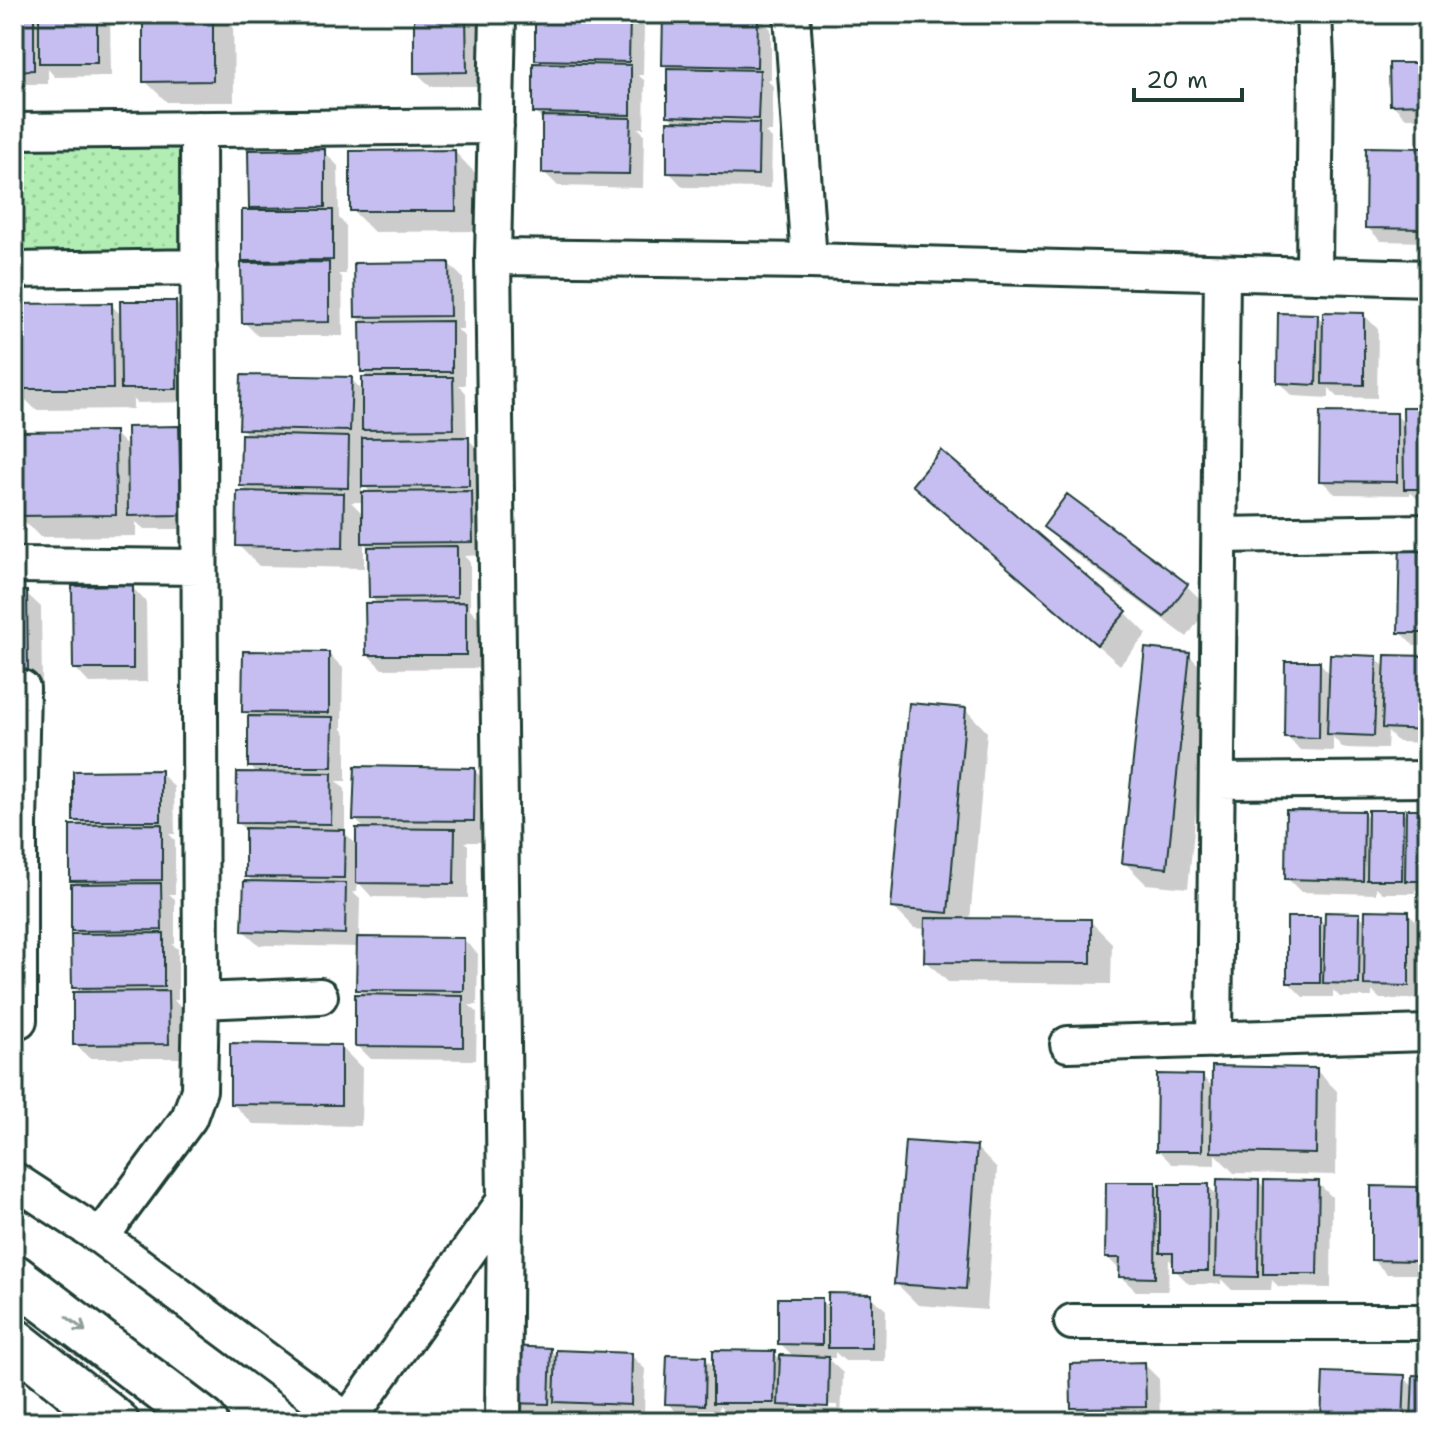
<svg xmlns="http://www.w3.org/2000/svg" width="1442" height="1436" font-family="'Shantell Sans',sans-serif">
	<defs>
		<pattern id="park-dots" width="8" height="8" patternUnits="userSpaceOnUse" patternTransform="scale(2)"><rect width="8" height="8" fill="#b2eeb4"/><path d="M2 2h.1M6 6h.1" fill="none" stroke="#99cd9b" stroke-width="1.8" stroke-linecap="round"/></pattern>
	</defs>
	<rect width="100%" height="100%" fill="#fff"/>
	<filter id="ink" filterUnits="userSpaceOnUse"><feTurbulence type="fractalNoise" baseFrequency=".0125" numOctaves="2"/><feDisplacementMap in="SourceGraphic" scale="16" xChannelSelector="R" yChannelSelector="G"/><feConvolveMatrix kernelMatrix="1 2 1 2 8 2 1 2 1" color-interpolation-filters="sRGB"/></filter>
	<g filter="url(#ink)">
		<path fill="url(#park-dots)" stroke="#689674" stroke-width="2" d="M179,148V251H14V149Z"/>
		<path fill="#0003" fill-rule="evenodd" d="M14,14H110L111,76L55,77L48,69V84H14Z
			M145,14H233L234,102H167L145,81Z
			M416,14H480V86H430L416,72Z
			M537,14H641V21H637L644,27L643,75H638L645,81L644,128H638L644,134L643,188L558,186L544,172V122L535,112L543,66L537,60Z
			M665,14L757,15L771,29V80H767L773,86L772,132H765L772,139L771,188L683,187L669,172L676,123L669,116V70L664,64Z
			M1428,65V118H1406L1392,104Z
			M1426,150L1428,152V242L1381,241L1367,227Z
			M324,151L338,166L339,218L346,226V274H338L342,278L343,336H258L244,322L249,265L244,260L255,212L251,207Z
			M455,152L476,174L477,231L374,232L352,210Z
			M449,264L463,278V329H457L465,337V385H459L466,393L467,438L482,453V499H478L486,507V555L464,556L470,562V609L479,618L480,668L382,669L368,655L379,605L371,597L370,549L364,543V568L259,566L238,545L249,493L242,486L250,437L241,428L351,379L364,392L370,379L363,372L362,321L357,316ZM362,483L372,494H362ZM351,502H364V515Z
			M176,303L190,317V402L137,403L133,399V409L36,410L22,396V406H14V306L111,305L122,316Z
			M1363,314L1378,329L1377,398L1338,397L1329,388V398L1293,396L1279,382L1317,316L1325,324Z
			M1428,409V487H1418V491H1428V502H1421L1410,492V495L1335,494L1321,480L1396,415L1405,424Z
			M179,428L193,443L194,529H144L136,522V536L40,537L22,519L23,533H14V438L17,441L114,433L129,448Z
			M915,485L1125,612L1147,634L1120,665L936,506Z
			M1068,497L1187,586L1208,607L1187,637L1067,548L1045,527Z
			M1428,541V646H1415L1400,632Z
			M132,587L146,602L147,682L89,683L75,668Z
			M14,593H26L41,607L42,684H14Z
			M329,654L343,668L342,729L346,734V781H337L345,789V833L358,846L366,830L355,819L474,770L495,791V842H464L468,845V898L372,897L358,882L357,892H352L360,899L359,939L464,940L478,954L477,1005H469L477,1012L476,1060L371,1059L357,1045L365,997L358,989L359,947L259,945L244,931L254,883L247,876V831L238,823L258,774L250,766V717L244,711Z
			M1189,655L1210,677L1188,888L1146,884L1124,862Z
			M1376,658L1386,668L1428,658V743L1398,742L1388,732L1387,749L1343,748L1333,737V751L1300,750L1286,736L1320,663L1331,675Z
			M966,710L987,732L970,920L1090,921L1112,943L1111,984L948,982L926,961L927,929L914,928L893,907Z
			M160,772L174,787L175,834H169L175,840V894H169L175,899V944H172L178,949V1000H174L181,1008L182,1058H89L75,1044L81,994L74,987L79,936L73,930L79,886L72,880L82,827L75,820Z
			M1428,811V895H1421L1415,889V893H1383L1376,887V894L1301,892L1287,878L1363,813L1370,819L1402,812L1407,817Z
			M1408,913L1423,927L1422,999H1380L1372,991V997H1340L1333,990V997H1303L1289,983L1320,919L1326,926L1359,915L1367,922Z
			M341,1047L362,1068L361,1126L253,1124L232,1103Z
			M1316,1070L1337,1091L1336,1175L1234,1173L1215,1154V1165L1172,1164L1158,1150L1202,1076L1214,1088Z
			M976,1147L997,1169L987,1310L918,1305L897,1284Z
			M1428,1179V1278L1425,1274H1387L1373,1260L1417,1189L1425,1197Z
			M1258,1182L1266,1189L1318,1183L1332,1197L1331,1288L1279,1287L1272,1280L1271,1290H1232L1221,1279V1284H1189L1175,1270V1266L1169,1259L1168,1291H1136L1121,1277L1122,1272L1107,1257L1155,1184L1162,1191L1208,1186L1219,1197Z
			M871,1296L886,1310L885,1361H845L835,1352V1358H827L843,1373L841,1420L794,1419L787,1412V1416H729L719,1406L718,1418L682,1417L667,1403L705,1358L715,1368L774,1353L782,1361L795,1358L780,1343L821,1300L830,1310ZM792,1404L838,1405V1409L792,1408Z
			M550,1350L557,1357L631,1355L645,1369L644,1418L570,1415L563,1408L562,1417L523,1416L509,1402Z
			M1144,1364L1159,1379L1160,1421L1069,1422L1082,1416L1073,1407Z
			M1404,1377L1414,1388L1428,1378V1422H1323Z"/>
		<path fill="#c6bef0" stroke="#1f3d34" stroke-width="2" d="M14,14H34V70L14,71Z
			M39,14H97V63H39Z
			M143,14H213V81L143,82Z
			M414,14H466L467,72L414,73Z
			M535,14H630L629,62L535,60Z
			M663,14H758L757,67L662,65Z
			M533,63L631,65V115L533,113Z
			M1389,63H1428V104L1390,105Z
			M667,68L760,70L758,119L667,116Z
			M542,116L631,118L629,174L542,173Z
			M667,121L759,123L758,175L667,173Z
			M1366,147L1427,148L1425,229L1365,228Z
			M325,149V207L249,208L248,150Z
			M455,150L456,211H350V151Z
			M242,210H333V260L242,261Z
			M329,262V322L242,323L241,263Z
			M449,262L450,316L355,317L354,263Z
			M120,301H176L177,389H121Z
			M112,303L113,389H14V304Z
			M1323,312L1364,313V385L1322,384Z
			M1278,313L1318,314L1316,385L1277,383Z
			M452,321V372H361L360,322Z
			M241,375L352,377L350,431L239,429Z
			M362,377H453L454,429L362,430Z
			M1403,407H1428V489H1404Z
			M1320,412L1397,413V482L1319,481Z
			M179,426L181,515L128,516L127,427Z
			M115,431L116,515L16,516L15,432Z
			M241,434L349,437L348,488L240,486Z
			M469,437V486L362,487V438Z
			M941,450L1127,611L1097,645L912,485Z
			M237,491L344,493L343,548L236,546Z
			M472,491L473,542L362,543V492Z
			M1067,494L1188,584L1164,617L1043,527Z
			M1400,538L1428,539V633H1398Z
			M457,546V597L369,598L368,547Z
			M133,585V669H73L72,586Z
			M14,591H27L28,671H14Z
			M466,602V655H366L365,603Z
			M1145,648L1190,653L1167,868L1122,863Z
			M243,651L329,652V713L242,712Z
			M1330,654L1377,656L1374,736L1327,734Z
			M1385,655L1428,656V730L1382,728Z
			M1285,661H1320L1319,738L1284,737Z
			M909,703L966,708L948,913L891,908Z
			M248,716L333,717L332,767H248Z
			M355,766L475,768L474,821L353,820Z
			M161,770V821H73V771Z
			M237,772L332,773L331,824L236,823Z
			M1406,809H1428V881H1405Z
			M1286,810L1364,811L1363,881L1285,879Z
			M1368,810H1403L1402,880H1367Z
			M162,824V880L70,881V825Z
			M245,828L345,830L344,878L245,877Z
			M356,828L455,829L454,884L356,883Z
			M244,881L346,883L345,934L242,931Z
			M161,883L162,930L71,931V884Z
			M1365,910L1409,911V986L1364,985Z
			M1325,912L1360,913L1359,984L1323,983Z
			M1287,917H1320V983H1287Z
			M925,918L1091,919V963L924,962Z
			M164,933V987L72,988L71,934Z
			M357,937L464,938V991L356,990Z
			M168,991L169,1044L73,1045V992Z
			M355,994L463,996V1047L355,1046Z
			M230,1043L341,1045V1105L230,1104Z
			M1422,1056L1428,1057V1154H1421Z
			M1212,1066L1317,1068L1316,1154L1211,1152Z
			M1157,1074L1203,1075L1202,1151H1156Z
			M905,1141L977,1146L966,1289L894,1284Z
			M1423,1177H1428V1274H1422Z
			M1217,1179L1259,1180L1258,1277L1215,1276Z
			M1264,1180L1319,1181L1317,1274H1263Z
			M1106,1182H1156L1155,1278L1119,1277L1120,1258H1105Z
			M1160,1184H1209L1208,1271H1173V1253H1160Z
			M1371,1186L1418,1187V1261L1371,1260Z
			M828,1293L872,1294V1348H828Z
			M778,1298H822V1345L778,1344Z
			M508,1346L551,1348L549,1404L507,1403Z
			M556,1350L632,1353L631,1405L554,1402Z
			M713,1350L775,1351L774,1403H713Z
			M667,1355L706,1356L705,1405L665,1404Z
			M780,1355L829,1357L828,1407L778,1405Z
			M1145,1362L1146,1407L1071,1408L1070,1364Z
			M1323,1372L1405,1375L1403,1422H1321Z
			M1413,1375L1428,1376V1422H1411Z
			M1143,1413V1422H1067V1415Z"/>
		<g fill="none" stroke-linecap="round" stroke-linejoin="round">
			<g stroke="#1f3d34" stroke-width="40">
				<path id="minor" d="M498,14L493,257L505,1200L503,1422
					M792,14L809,261
					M14,131L496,126
					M493,257L809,261L1428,278
					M14,270L199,267
					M1314,275L1316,60L1314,14
					M1220,535L1428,532
					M14,565L199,567
					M1217,781L1428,779
					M14,824H19V1020
					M19,824L22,688
					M201,1001L320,996
					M1214,1040L1222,273
					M1068,1044L1428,1033
					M14,1180L101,1237L349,1422
					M101,1237L189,1118L199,1090L201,1001L198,129
					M1072,1322H1428
					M347,1422L505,1200"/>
			</g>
			<g stroke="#1f3d34" stroke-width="50">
				<path id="secondary" d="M14,1277L205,1422
					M14,1341L116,1422"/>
			</g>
			<use href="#minor" stroke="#fff" stroke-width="34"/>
			<use href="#secondary" stroke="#fff" stroke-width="44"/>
		</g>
		<defs><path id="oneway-shaft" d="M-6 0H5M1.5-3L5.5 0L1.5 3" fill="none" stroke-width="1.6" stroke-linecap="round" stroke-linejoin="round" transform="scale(2)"/></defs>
		<use stroke="#8f9e9a" href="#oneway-shaft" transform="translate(76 1324) rotate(37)"/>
	</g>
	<rect width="1442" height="1436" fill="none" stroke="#fff" stroke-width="48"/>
	<rect x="24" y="24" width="1394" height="1388" fill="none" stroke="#1f3d34" stroke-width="3" filter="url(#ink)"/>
	<path d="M1134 88v12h108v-12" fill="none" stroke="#1f3d34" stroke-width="4"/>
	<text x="1146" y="88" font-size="24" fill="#1f3d34" stroke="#ffffff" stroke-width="6" paint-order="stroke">20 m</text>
</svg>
